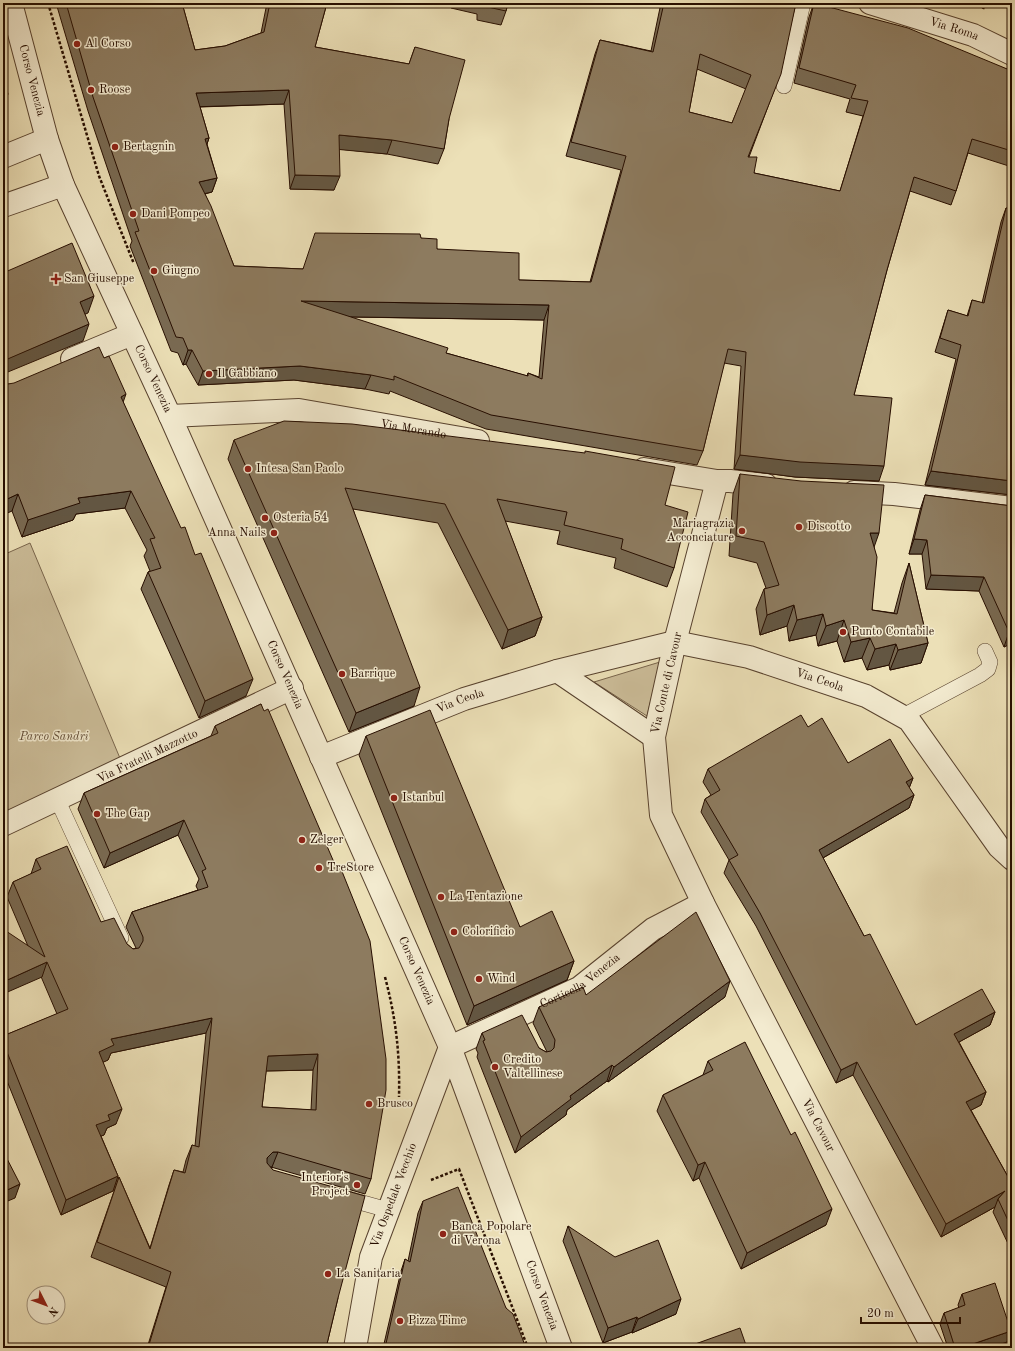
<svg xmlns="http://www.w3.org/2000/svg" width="1015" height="1351" font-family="'Old Standard TT',serif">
	<rect width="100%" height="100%" fill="#ece0b7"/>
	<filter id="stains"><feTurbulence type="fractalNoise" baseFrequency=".005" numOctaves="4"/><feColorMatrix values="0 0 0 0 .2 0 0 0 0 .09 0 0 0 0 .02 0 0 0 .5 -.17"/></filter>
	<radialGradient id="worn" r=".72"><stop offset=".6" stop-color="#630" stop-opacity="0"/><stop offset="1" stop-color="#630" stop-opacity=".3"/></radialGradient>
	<path fill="#cbbc98" stroke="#79654c" d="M30,543L122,763L3,818V555Z
		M660,662L647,716L594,682Z"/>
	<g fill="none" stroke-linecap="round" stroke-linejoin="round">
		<g stroke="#58422e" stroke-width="16">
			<path id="service" d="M784,86L803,3
				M903,716L980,675L988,669L990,662L985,651
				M57,799L121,938
				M345,1198L388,1210"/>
		</g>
		<g stroke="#58422e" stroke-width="24">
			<g id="minor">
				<path id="s1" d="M870,3L973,35L1012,54"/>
				<path d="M3,157L47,139"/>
				<path d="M3,206L63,185"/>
				<path d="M72,359L132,334"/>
				<path id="s2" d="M170,416L299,410L478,441"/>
				<path d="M644,469L717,481H730L766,485"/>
				<path id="s3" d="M717,481L675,642L654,737L661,815L703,903L933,1348"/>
				<path d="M854,492L894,494L1012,508"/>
				<path d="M557,671L654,737"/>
				<path id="s4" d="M321,757L464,699L557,671L675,642L749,657L866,696L909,720L999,847L1012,859"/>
				<path id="s5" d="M3,825L292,688"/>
				<path id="s6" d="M355,1348L371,1257L450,1047L579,988L653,929L703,903"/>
			</g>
		</g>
		<g stroke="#58422e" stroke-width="24">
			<g id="tertiary">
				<path id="s7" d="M11,3L47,139L63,185L170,416L450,1047L561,1348"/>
			</g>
		</g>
		<path stroke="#270e00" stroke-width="2.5" stroke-dasharray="3 2" stroke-linecap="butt" d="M48,3L99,176L134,264
			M983,9L985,3
			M385,977C396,1019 400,1053 399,1097
			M431,1180L459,1169L528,1348"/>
		<use href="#service" stroke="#f3ebd0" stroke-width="15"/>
		<use href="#minor" stroke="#f3ebd0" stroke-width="22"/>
		<use href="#tertiary" stroke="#f3ebd0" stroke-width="22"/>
	</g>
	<path fill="#796a52" stroke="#270e00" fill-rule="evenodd" d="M56,3H182L195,50L225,46L261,33L267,3H327L315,47L409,64L415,47L449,119L444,149L438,164L387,154L339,149L334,190L290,189L284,104L200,107L209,138L207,144L217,178L212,192L205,194L234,266L302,269L421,238L437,249L519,280L590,282L621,170L566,156L595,54L600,40L651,51L661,3H796L775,88L749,157L754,173L840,191L863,116L846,112L850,99L794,83L809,17L814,3L1012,71V167L968,153L956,191L951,205L910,191L887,270L854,395L879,481L795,477L734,469L741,366L724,363L703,451L697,465L486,429L390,391L389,394L365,389L294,380L198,385L186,364L183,365L178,353L171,351L130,246L132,241L88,111ZM697,69L746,89L732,123L689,112ZM349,317L544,320L539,377L528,373L527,376L446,353Z
		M452,3H508L506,11L501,25L477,20V14L451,8Z
		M1012,202V495L925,485L956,359L935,352L948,310L967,316L972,300L982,303L1001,222L1006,208L1010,209Z
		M8,384L123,402L246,696L199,718L141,589L148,572L150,571L144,556L147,550L125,508L76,514L73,520L22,537L12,511Z
		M234,440L665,505L674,568L667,587L614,568L616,558L557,544L560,531L505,521L542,617L535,636L502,649L438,523L353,509L414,706L349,732L228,459Z
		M740,474L874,547L872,610L894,613L902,583L909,563L928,643L921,663L890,670L889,665L867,670L862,658L844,662L837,641L818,646L816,635L789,641L787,626L760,635L756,609L764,589L766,588L757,563L729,556L733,494Z
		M925,495L1012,506V643L1004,647L979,591L926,589L922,554H909L920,510Z
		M261,704L371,1179L365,1194L271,1167L338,1298L326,1348H147L166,1287L91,1257L119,1177L150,1248L169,1185L174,1170L183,1172L186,1160L192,1145L195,1146L206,1033L111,1053L108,1060L103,1062L116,1124L107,1128L104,1135L101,1136L118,1176L113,1191L61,1215L3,1071V1036L57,1014L7,897L13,882L31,874L36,859L101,922L127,944L133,949L136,948L126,927L132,912L198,890L196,886L199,879L178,835L104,868L78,809L84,793L211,736L215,726ZM313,1070L311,1110L262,1107L266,1071Z
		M808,727L848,763L913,778L909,788L914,795L909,808L823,858L864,936L916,1025L995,1012L990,1025L959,1042L986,1092L981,1105L971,1110L1012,1184V1183V1252L993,1212L995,1207L941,1237L853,1075L836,1083L756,926L724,873L729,860L701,812L705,799L711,795L703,782L708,769Z
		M366,736L520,927L574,961L567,980L467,1025L359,755Z
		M586,995L725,997L608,1082L607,1081L567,1110L566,1115L515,1153L477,1057L478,1053L476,1049L482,1033L539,1048L546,1052H547L533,1023L539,1007Z
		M708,1061L826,1225L741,1269L699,1178L693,1181L657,1111L663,1095L703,1075Z
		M423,1201L506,1308L526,1348H383L401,1271L405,1259L408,1261L418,1213Z
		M568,1226L676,1314L632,1333V1332L603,1343L563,1241Z
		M962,1294L1007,1342L990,1348H948L940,1324L944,1313L959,1308L958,1305Z"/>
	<path fill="#635642" stroke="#270e00" d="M289,90L284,104L191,107L196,93Z
		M339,135L392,140L387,154L334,149Z
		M209,138L204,153L205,139Z
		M295,175L340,176L334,190L290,189Z
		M217,178L212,192L194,196L199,182Z
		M94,296L88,313L74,319L80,302Z
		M301,301L549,305L544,320L296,316Z
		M89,324L83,341L3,374V361L4,360Z
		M188,350H192L186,364L183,365Z
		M300,366L371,375L365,389L294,380L198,385L203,371Z
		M126,394L120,411L121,397Z
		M740,455L884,466L879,481L795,477L734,469Z
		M931,471L1012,481V495L925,485Z
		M131,491L125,508L76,514L73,520L22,537L28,520L78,498Z
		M18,494L12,511L3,515V501Z
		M870,533H879L872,553Z
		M914,539L927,540L922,554H909Z
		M931,575L984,577L979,591L926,589Z
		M794,605L787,626L760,635L767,615Z
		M823,614L816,635L789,641L797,620Z
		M542,617L535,636L502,649L508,630Z
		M844,620L837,641L818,646L826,626Z
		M1012,631V643L1004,647L1009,632Z
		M870,638L862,658L844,662L851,642Z
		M928,643L921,663L890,670L898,650Z
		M896,644L889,665L867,670L875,649Z
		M253,679L246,696L199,718L205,701Z
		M420,687L414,706L349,732L356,713Z
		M913,778L908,791L906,782Z
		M914,795L909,808L814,863L819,850Z
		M184,820L178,835L104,868L110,853Z
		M574,961L567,980L467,1025L474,1006Z
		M47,962L42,977L3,994V982Z
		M730,981L725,997L608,1082L614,1067Z
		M995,1012L990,1025L950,1047L954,1034Z
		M212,1018L206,1033L111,1053L108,1060L93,1067L99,1052L111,1039Z
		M318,1054L313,1070L263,1071L268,1056Z
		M857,1062L853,1075L836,1083L841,1070Z
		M612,1065L607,1081L567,1110L566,1115L515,1153L521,1137L570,1096Z
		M986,1092L981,1105L962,1115L966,1102Z
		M122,1109L116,1124L107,1128L104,1135L90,1140L96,1125L108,1115Z
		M273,1152H278L272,1167H267L262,1173L267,1158Z
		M705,1162L699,1178L693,1181L698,1165Z
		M118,1176L113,1191L61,1215L66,1200Z
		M20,1184L15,1198L3,1203V1192Z
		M1005,1191L998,1199L995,1207L941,1237L946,1224Z
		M832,1209L826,1225L741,1269L747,1253Z
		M681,1299L676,1314L632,1333L638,1319Z
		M637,1317L632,1332L603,1343L608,1328Z
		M1011,1331L1007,1342L990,1348H961Z"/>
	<path fill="#8d7b5f" stroke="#270e00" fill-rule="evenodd" d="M66,3H182L195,50L225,46L264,32L270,3H327L315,47L409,64L415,47L465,60L449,119L444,149L392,140L339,135L340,176L295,175L289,90L196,93L209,138L205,139L217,178L199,182L211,206L234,266L303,269L315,233L420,234L421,238L437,239V249L519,253V280L591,282L626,156L571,142L600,40L653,52L664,3H796L781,74L748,157H757L754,173L840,191L868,101L851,98L856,85L799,68L814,3L908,28L1012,71V151L972,139L956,191L914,177L887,270L854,395L892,398L884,466L800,462L740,455L746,352L728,349L703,451L491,415L394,376V380L371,375L300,366L203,371L192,350H188L183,338L176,337L135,232L139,231L93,97ZM700,54L751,75L732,123L689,112ZM301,301L549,305L542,379L528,373V376L446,353L448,348Z
		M482,3H508L506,11L483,6Z
		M3,76L8,94L3,106Z
		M1012,206V481L931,471L961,345L940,338L948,310L968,316L972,300L984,303L1006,208L1011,209Z
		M72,243L94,296L80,302L89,324L3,361V273Z
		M99,347L104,358L109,356L126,394L121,397L181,528L185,527L195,555L201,553L253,679L205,701L148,572L161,568L150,539L155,538L131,491L78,498L80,503L28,520L18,494L3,501V382L8,384L14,383Z
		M284,421L352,424L585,453V451L675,467L665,505L688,512L674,568L621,549L623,539L564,525L567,512L497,499L542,617L508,630L445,504L345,488L420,687L356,713L234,440Z
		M740,474L801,481L884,485L879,533H870L877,557L872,610L897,614L909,563L928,643L898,650L896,644L875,649L870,638L851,642L844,620L826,626L823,614L797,620L794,605L767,615L764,589L779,585L764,542L736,536Z
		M925,495L1012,506V631L1009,632L984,577L931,575L927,540L914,539Z
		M261,704L264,711L268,709L336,867L339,864L370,941L386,1059V1090L371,1179L278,1152H273L267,1158V1163L273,1170L365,1196L338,1298L326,1348H148L171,1272L97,1242L119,1177L150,1249L174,1170L185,1173L192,1145L199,1147L212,1018L111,1039L114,1045L99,1052L122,1109L108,1115L110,1120L96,1125L118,1176L66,1200L3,1042V1036L68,1009L47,962L3,982V929L45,957L13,882L41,869L36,859L67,846L101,922L114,918L127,944L133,949L139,948L143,941V937L132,912L208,887L202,871L206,869L184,820L110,853L84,793L218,733L215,726ZM318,1054L316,1110L262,1107L268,1056Z
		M430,710L520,927L552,911L574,961L474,1006L366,736Z
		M801,715L808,727L822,718L848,763L890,739L913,778L906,782L914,795L819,850L864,936L870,934L916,1025L982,989L995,1012L954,1034L986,1092L966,1102L1012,1184V1183V1229L998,1199L1005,1191L946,1224L857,1062L841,1070L760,913L729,860L738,855L705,799L720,790L708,769Z
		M696,912L730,981L614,1067L612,1065L570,1096L571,1099L521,1137L483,1041L485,1040L482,1033L522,1015L539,1048L546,1052L551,1051L554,1048L555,1040L539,1007L583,987L586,995Z
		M745,1042L791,1135L795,1132L832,1209L747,1253L705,1162L698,1165L663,1095L713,1070L708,1061Z
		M3,1151L20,1184L3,1192Z
		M458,1187L506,1308L513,1314L526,1348H385L405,1259L410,1262L423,1201Z
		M568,1226L615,1257L658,1240L681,1299L638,1319L637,1317L608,1328Z
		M995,1283L1011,1331L961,1348H955L944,1313L965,1305L962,1294Z
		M740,1328L747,1348H684Z"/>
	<g fill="#8f2418" stroke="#f3ebd0" stroke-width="1.5">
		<circle cx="77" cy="44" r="4"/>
		<circle cx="91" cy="90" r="4"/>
		<circle cx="115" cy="147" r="4"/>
		<circle cx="133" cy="214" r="4"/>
		<circle cx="154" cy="271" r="4"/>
		<path d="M54 273h4v4h4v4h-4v4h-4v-4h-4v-4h4z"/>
		<circle cx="209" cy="374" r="4"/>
		<circle cx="248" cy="469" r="4"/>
		<circle cx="265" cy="518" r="4"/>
		<circle cx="799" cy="527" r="4"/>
		<circle cx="742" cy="531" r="4"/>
		<circle cx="274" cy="533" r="4"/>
		<circle cx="843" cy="632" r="4"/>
		<circle cx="342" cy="674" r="4"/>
		<circle cx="394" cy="798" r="4"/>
		<circle cx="97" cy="814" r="4"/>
		<circle cx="302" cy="840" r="4"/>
		<circle cx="319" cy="868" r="4"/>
		<circle cx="441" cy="897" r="4"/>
		<circle cx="454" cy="932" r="4"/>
		<circle cx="479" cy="979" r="4"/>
		<circle cx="495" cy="1067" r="4"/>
		<circle cx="369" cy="1104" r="4"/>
		<circle cx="357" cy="1185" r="4"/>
		<circle cx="443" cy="1234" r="4"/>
		<circle cx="328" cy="1274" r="4"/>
		<circle cx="400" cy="1321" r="4"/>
	</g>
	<g text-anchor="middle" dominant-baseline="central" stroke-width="3" stroke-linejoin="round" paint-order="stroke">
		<g font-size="12" fill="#270e00" stroke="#f3ebd0">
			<text stroke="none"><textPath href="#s1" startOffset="88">Via Roma</textPath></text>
			<text stroke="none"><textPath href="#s7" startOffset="80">Corso Venezia</textPath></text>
			<text stroke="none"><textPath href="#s7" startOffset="403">Corso Venezia</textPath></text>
			<text stroke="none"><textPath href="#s2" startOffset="245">Via Morando</textPath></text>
			<text stroke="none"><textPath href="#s7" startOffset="727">Corso Venezia</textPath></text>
			<text stroke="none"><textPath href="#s4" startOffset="523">Via Ceola</textPath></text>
			<text transform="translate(667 683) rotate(-77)">Via Conte di Cavour</text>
			<text stroke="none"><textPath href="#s4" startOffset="150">Via Ceola</textPath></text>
			<text stroke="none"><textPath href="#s5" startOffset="160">Via Fratelli Mazzotto</textPath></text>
			<text stroke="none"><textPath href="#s7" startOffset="1051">Corso Venezia</textPath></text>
			<text stroke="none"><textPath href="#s6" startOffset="463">Corticella Venezia</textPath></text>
			<text stroke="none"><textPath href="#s3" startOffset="690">Via Cavour</textPath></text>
			<text stroke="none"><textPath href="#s6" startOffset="158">Via Ospedale Vecchio</textPath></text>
			<text stroke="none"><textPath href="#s7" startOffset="1399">Corso Venezia</textPath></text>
		</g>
		<g font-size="12" fill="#270e00" stroke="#f3ebd0" text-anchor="start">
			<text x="85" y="44">Al Corso</text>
			<text x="99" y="90">Roose</text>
			<text x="123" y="147">Bertagnin</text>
			<text x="141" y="214">Dani Pompeo</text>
			<text x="162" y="271">Giugno</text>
			<text x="64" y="279">San Giuseppe</text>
			<text x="217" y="374">Il Gabbiano</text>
			<text x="256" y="469">Intesa San Paolo</text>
			<text x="273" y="518">Osteria 54</text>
			<text x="734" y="524" text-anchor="end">Mariagrazia<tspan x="734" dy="14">Acconciature</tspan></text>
			<text x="807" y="527">Discotto</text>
			<text x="266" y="533" text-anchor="end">Anna Nails</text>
			<text x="851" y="632">Punto Contabile</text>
			<text x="350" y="674">Barrique</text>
			<text x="402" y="798">Istanbul</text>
			<text x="105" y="814">The Gap</text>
			<text x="310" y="840">Zelger</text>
			<text x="327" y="868">TreStore</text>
			<text x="449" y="897">La Tentazione</text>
			<text x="462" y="932">Colorificio</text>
			<text x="487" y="979">Wind</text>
			<text x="503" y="1060">Credito<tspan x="503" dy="14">Valtellinese</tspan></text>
			<text x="377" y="1104">Brusco</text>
			<text x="349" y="1178" text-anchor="end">Interior's<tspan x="349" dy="14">Project</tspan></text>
			<text x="451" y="1227">Banca Popolare<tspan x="451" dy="14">di Verona</tspan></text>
			<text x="336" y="1274">La Sanitaria</text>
			<text x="408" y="1321">Pizza Time</text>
		</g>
		<g font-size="12" font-style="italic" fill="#604b35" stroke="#f3ebd0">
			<text x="54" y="737">Parco Sandri</text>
		</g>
	</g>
	<rect width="1015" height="1351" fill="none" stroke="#ece0b7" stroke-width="16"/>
	<rect x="4" y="4" width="1007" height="1343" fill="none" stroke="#270e00" stroke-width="2"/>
	<rect x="8" y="8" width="999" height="1335" fill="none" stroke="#270e00"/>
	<g transform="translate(46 1305) rotate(132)"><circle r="19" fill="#f3ebd0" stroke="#a1937d"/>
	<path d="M0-3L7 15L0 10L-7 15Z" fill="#8f2418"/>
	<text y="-6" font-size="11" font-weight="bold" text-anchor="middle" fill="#270e00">N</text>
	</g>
	<path d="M861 1317v6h99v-6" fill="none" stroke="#270e00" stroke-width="2"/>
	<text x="867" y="1317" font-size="12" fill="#270e00" stroke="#f3ebd0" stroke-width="3" paint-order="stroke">20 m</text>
	<rect width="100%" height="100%" filter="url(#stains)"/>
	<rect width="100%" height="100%" fill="url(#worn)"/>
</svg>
